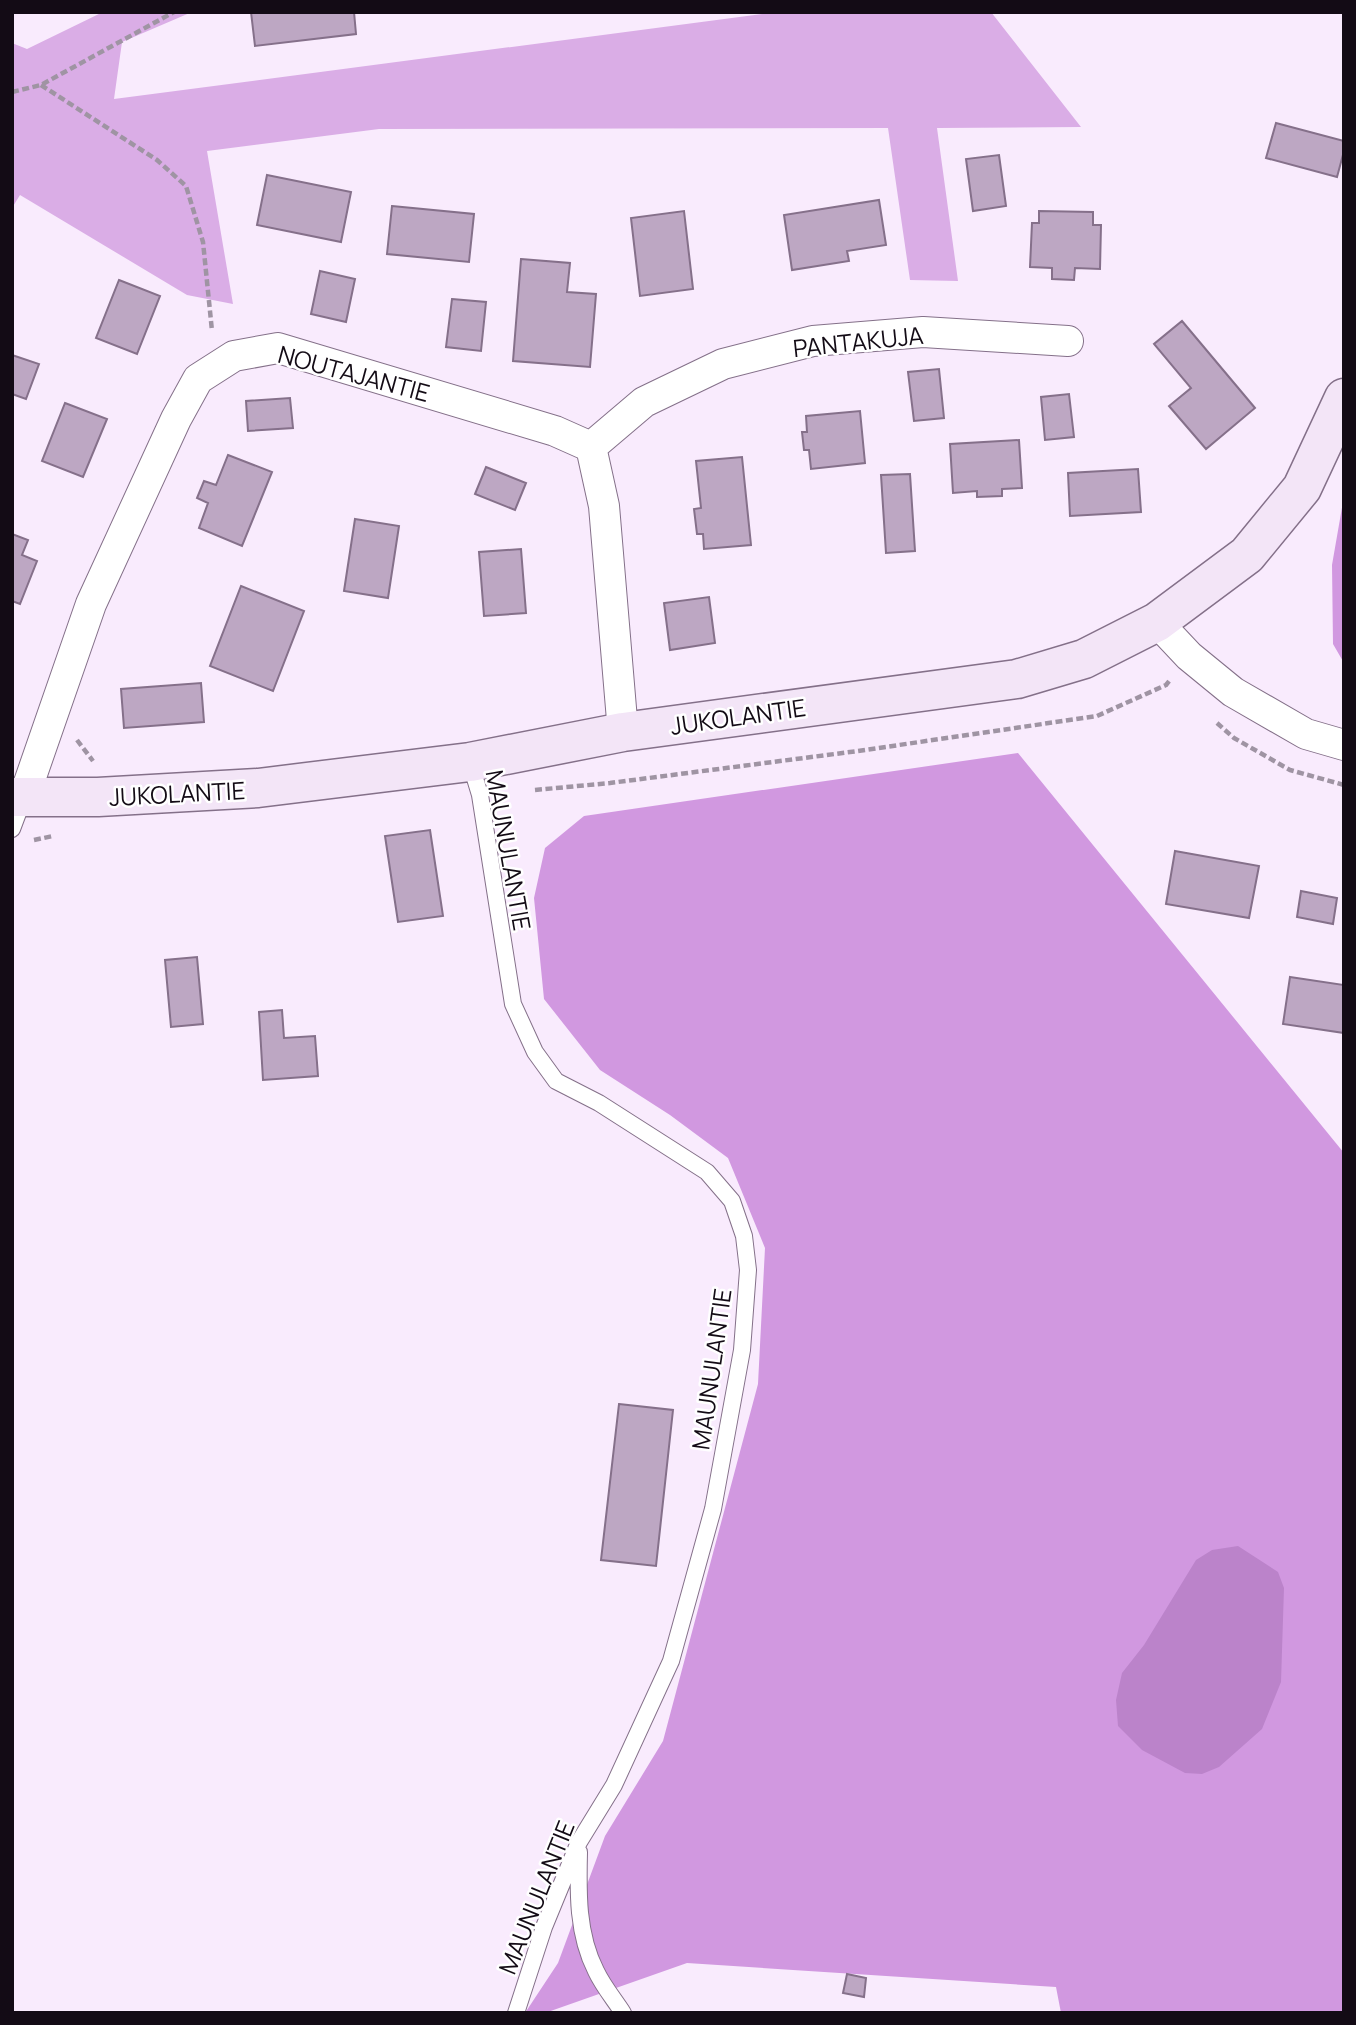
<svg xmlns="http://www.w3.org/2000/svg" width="1356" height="2025" font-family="Manrope,sans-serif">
	<rect width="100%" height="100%" fill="#f9ebfd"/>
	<path fill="#daade6" d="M103,12H192L122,42L114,99L778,12H991L1081,127L937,128L958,281L910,280L888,128L379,129L207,151L233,304L187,295L20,195L12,208V43L27,49Z"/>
	<path fill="#d198e0" d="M1344,496V663L1333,644L1332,565Z
		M1018,753L1344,1153V2013H1061L1056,1987L687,1963L545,2013H525L558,1963L605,1836L663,1741L758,1384L765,1248L728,1158L670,1115L600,1070L544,999L534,898L545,848L584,816Z"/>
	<path fill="#bb83ca" d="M1238,1546L1278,1572L1284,1588L1281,1682L1262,1729L1219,1767L1202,1774L1185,1773L1142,1750L1118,1726L1116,1700L1122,1673L1144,1645L1196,1560L1212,1550Z"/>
	<path fill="#bda7c3" stroke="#85708a" stroke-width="2" d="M251,12H354L356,34L255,46Z
		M1276,123L1344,141V151L1337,177L1266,158Z
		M999,155L1006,206L973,211L966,159Z
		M267,175L351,192L341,242L257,225Z
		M879,200L886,245L847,251L849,261L792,270L784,215Z
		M392,206L474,214L469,262L387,254Z
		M684,211L693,289L640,296L631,218Z
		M1039,211L1093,212V225H1101L1100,269L1075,268L1074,280L1052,279V268L1030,267L1032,223H1039Z
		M521,259L570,263L567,292L596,294L590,367L513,361Z
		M320,271L355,279L346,322L311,314Z
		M119,280L160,296L137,354L96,338Z
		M452,299L486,302L481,351L446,347Z
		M1182,321L1255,408L1206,449L1169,406L1191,388L1154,344Z
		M12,355L39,364L26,399L12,394Z
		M939,369L944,418L914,421L908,372Z
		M1069,394L1074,437L1045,440L1041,397Z
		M290,398L293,428L248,431L246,401Z
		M65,403L107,419L83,477L42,461Z
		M860,411L865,463L811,469L809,450H804L802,432H807L806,416Z
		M1019,440L1022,488L1002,489V496L977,497V491L953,493L950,444Z
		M228,455L272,472L242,546L199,528L208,503L197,498L204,481L216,485Z
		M742,457L751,545L704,549L703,534H697L694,509L701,508L696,461Z
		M486,467L526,483L515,510L475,494Z
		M1138,469L1141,512L1070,516L1068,473Z
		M910,474L915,551L886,553L881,475Z
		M355,519L399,526L388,598L344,591Z
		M12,534L28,540L22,555L37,561L20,604L12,601Z
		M521,549L526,613L484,616L479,552Z
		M241,586L304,611L273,691L210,666Z
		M709,597L715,643L670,650L664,603Z
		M201,683L204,722L124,728L121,689Z
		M430,830L443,916L398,922L385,836Z
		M1175,851L1259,866L1249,918L1166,904Z
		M1301,891L1337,898L1333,924L1297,917Z
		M197,957L203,1024L171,1027L165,960Z
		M1290,977L1344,985V1033L1283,1024Z
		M282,1010L284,1038L315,1036L318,1076L263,1080L259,1012Z
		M619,1404L673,1410L656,1566L601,1560Z
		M847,1974L866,1978L864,1997L843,1993Z"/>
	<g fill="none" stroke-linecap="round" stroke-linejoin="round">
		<g stroke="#847089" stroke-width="18">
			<path id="lane" d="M470,762L480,795L513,1004L535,1052L556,1081L599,1103L707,1172L732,1201L744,1236L748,1270L742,1350L713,1509L671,1661L614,1785L579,1842L544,1927L516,2013
				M12,829L24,797
				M579,1852C578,1892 577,1934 596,1971C603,1986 614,1999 623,2013"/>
		</g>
		<g stroke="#847089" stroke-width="32">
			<path id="street" d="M591,447L644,402L723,364L813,341L923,332L1068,341
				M591,447L604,506L623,732
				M1157,622L1189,656L1233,692L1306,734L1344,745
				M24,797L91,604L176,419L198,379L234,356L278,348L555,431L591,447"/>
		</g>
		<g stroke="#847089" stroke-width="41">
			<path id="secondary" d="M12,797H98L258,788L470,762L623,732L1017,679L1084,659L1157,622L1247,555L1302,488L1344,398"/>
		</g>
		<path stroke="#9f94a3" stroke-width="4.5" stroke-dasharray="7 3.5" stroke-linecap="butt" d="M41,85L157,160L186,186L203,242L212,331
			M12,92L41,85L174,12
			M1217,723L1234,738L1290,770L1344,785
			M77,740L93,761
			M535,790L610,783L858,751L1097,716L1166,685L1170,680
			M34,840L53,836"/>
		<use href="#lane" stroke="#fff" stroke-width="16"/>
		<use href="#street" stroke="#fff" stroke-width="30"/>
		<use href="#secondary" stroke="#f3e5f7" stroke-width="38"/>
	</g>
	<g text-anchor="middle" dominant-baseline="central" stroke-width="5" stroke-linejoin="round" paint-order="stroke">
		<g font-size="24" fill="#130b15" stroke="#fff">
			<text transform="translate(858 341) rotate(-6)">PANTAKUJA</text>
			<text transform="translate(354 373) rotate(15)">NOUTAJANTIE</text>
			<text transform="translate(738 716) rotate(-8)">JUKOLANTIE</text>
			<text transform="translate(177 793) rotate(-3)">JUKOLANTIE</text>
			<text transform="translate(509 850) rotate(80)">MAUNULANTIE</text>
			<text transform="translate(711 1369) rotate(-82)">MAUNULANTIE</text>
			<text transform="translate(536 1897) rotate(-68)">MAUNULANTIE</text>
		</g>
	</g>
	<rect width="1356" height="2025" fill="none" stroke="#130b15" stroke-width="28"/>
</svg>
